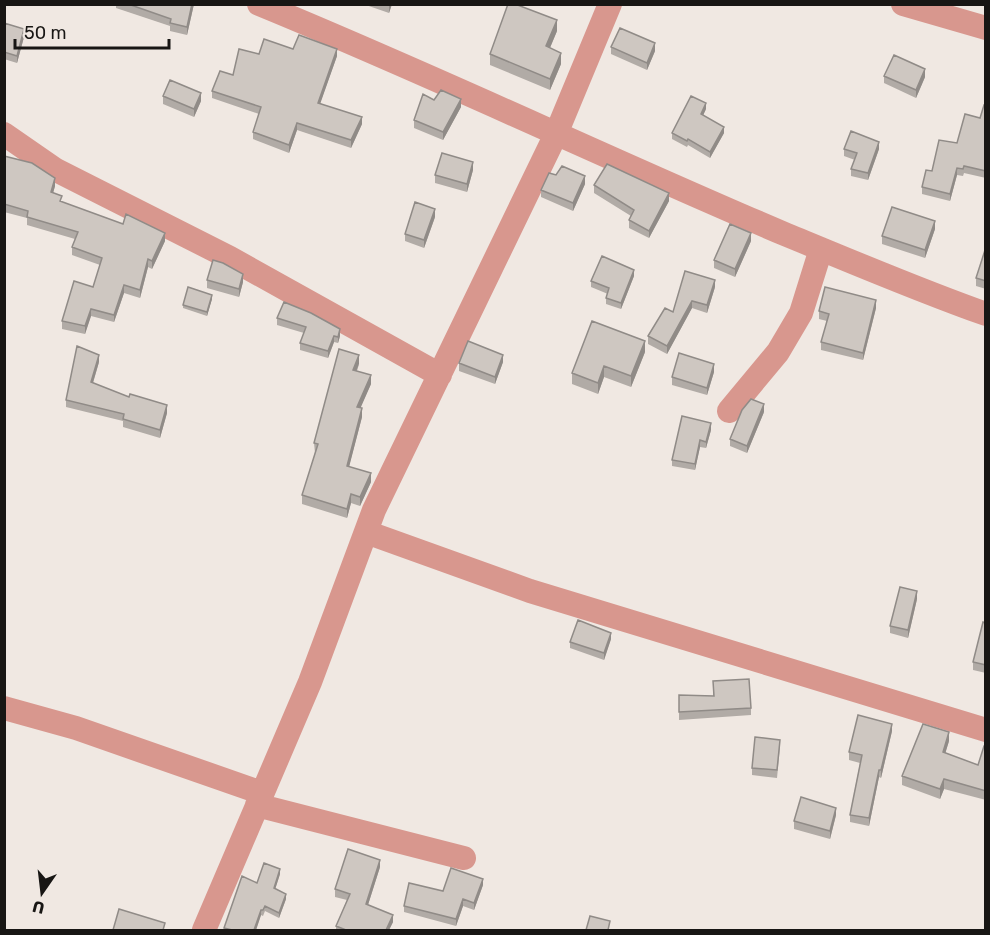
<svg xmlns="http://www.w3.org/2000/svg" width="990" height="935" font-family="Rubik,sans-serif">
	<rect width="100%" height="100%" fill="#f0e8e2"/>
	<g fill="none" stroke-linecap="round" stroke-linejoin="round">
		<path stroke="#d8978e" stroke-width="24" d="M259,4C437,77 610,160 787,235C853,262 918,290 986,314
			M903,4L986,28
			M4,134L56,170L230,258L440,375
			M729,411L778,352L801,313L821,249
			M366,532L530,591L986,730
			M4,708L76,728L262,793
			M257,805L464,858
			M204,930L310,682L374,510L556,134L610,4"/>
	</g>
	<path fill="#b1aba6" d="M116,4H194L187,35L170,31V26L116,8Z
		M363,4H392L389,13Z
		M4,23L24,37L17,63L4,59Z
		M557,31L550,48L561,64L550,90L490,65V54Z
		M611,47L655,51L647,70L611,54Z
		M293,49L337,56L320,103L362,124L351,148L297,130L289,153L253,139V132L259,114L212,98V91L259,54Z
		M884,76L925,77L916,98L884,83Z
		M163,96L201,101L194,117L163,104Z
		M434,100L461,107L443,140L414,128V120Z
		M986,106V178L964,173L963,176L957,175L950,201L922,194V187L932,171L980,118Z
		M706,109L703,115L724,133L710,158L688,145L687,147L672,139V133Z
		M844,149H879L868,180L851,176V169L855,160L844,156Z
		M4,156L55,186L53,193L62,202L165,241L152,269L148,267L140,298L124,293L114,322L91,316L85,334L62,329V321L93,287L100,265L72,255V247L75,239L27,225V218L4,212Z
		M473,170L467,192L435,183V175Z
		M585,184L573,211L541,197V190Z
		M594,185L669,201L649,238L629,228V220L631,216L594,193Z
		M435,217L424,248L405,241V234Z
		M935,229L925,258L882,244V236Z
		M751,241L735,277L714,268V260Z
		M986,247V289L976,286V278Z
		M634,276L621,309L606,304V298L608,294L591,287V281Z
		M207,280L243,282L239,297L207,288Z
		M715,287L707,313L692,308L667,354L648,344V336L673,312Z
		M212,299L207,316L183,308V305Z
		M876,308L863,360L821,350V342L827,321L819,319V311Z
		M277,318L340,336L338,343L334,342L328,358L300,350V343L304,333L277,325Z
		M645,352L631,387L604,377L598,394L572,384V373Z
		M99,362L93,383L167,413L160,438L123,427V421L66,407V400Z
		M503,362L495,384L459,371V363Z
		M359,364L357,371L371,384L360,408L362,417L349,466L371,482L360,506L351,503L347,518L302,504V495L315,453L314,443Z
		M714,372L707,395L672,385V377Z
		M764,412L747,453L730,446V439Z
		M711,430L706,448L700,447L695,470L672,466V460Z
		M917,599L908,638L890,633V626Z
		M986,623V673L973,670V662Z
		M611,639L604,660L570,648V642Z
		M713,681L751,708V715L679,720V695L713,696Z
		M892,731L881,778L879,777L869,826L850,822V815L860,763L849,760V752Z
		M949,741L945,753L978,765L986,746V800L944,789L940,799L902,785V776Z
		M780,747L777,778L752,775V768Z
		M836,815L830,839L794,829V821Z
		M380,867L368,905L393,922L389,930H336V926L347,900L335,897V889Z
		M280,874L275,889L286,899L279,918L265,911L263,916L261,915L256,930H224V928L257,883Z
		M483,885L474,910L463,906L456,926L404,912V906L443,891Z"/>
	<path fill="#908b87" d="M192,4H194L187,35V27Z
		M389,4H392L389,13Z
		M557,20V31L546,57V46Z
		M24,29V37L17,63V56Z
		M655,43V51L647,70V63Z
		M337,49V56L318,110V103Z
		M561,53V64L550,90V79Z
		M925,69V77L916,98V90Z
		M201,93V101L194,117V109Z
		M461,99V107L443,140V132Z
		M706,103V109L701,120V114Z
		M362,117V124L351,148V140Z
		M297,123V130L289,153V145Z
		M724,127V133L710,158V152Z
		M879,142V149L868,180V173Z
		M473,162V170L467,192V184Z
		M957,168V175L950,201V194Z
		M585,176V184L573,211V203Z
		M55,178V186L51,200V192Z
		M669,193V201L649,238V231Z
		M435,209V217L424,248V240Z
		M935,221V229L925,258V250Z
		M165,233V241L152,269V261Z
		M751,233V241L735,277V269Z
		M148,259V267L140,298V290Z
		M634,270V276L621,309V303Z
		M243,274V282L239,297V289Z
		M715,280V287L707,313V305Z
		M124,285V293L114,322V315Z
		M212,295V299L207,316V312Z
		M876,300V308L863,360V353Z
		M692,301V308L667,354V346Z
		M91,309V316L85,334V326Z
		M340,329V336L338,343V337Z
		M334,336V342L328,358V351Z
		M645,341V352L631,387V376Z
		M99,355V362L91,389V382Z
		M359,355V364L353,379V370Z
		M503,355V362L495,384V377Z
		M714,364V372L707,395V388Z
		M604,366V377L598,394V383Z
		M371,375V384L357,416V407Z
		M764,404V412L747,453V446Z
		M167,405V413L160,438V430Z
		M362,408V417L347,475V466Z
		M711,423V430L706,448V442Z
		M700,440V447L695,470V464Z
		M371,473V482L360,506V497Z
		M351,494V503L347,518V509Z
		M917,591V599L908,638V630Z
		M611,633V639L604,660V653Z
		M892,724V731L881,778V770Z
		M949,732V741L943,761V752Z
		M879,770V777L869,826V818Z
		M944,779V789L940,799V789Z
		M836,808V815L830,839V831Z
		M380,860V867L366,911V904Z
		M280,869V874L274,893V888Z
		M483,879V885L474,910V903Z
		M286,894V899L279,918V913Z
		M463,899V906L456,926V919Z
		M261,910V915L256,930H254Z
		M393,915V922L389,930H386Z"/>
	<path fill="#cec7c1" stroke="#908b87" stroke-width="1.5" d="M128,4H192L187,27L170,23L171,19Z
		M508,4H515L557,20L546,46L561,53L550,79L490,54Z
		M4,23L24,29L17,56L4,52Z
		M620,28L655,43L647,63L611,47Z
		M299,35L337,49L318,103L362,117L351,140L297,123L289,145L253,132L261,107L212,91L220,71L233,75L239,49L259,54L264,39L293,49Z
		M894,55L925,69L916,90L884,76Z
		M170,80L201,93L194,109L163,96Z
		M441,90L461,99L443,132L414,120L423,94L434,100Z
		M691,96L706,103L701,114L724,127L710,152L688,139L687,141L672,133Z
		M984,105L986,106V171L964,166L963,169L957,168L950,194L922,187L926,170L932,171L939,140L957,143L965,114L980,118Z
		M851,131L879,142L868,173L851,169L857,153L844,149Z
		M442,153L473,162L467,184L435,175Z
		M4,156L32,163L55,178L51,192L62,196L60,201L123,224L126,214L165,233L152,261L148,259L140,290L124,285L114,315L91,309L85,326L62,321L74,281L93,287L102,258L72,247L78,232L27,217L28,211L4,204Z
		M607,164L669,193L649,231L629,220L634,210L594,185Z
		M562,166L585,176L573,203L541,190L549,173L556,175Z
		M415,202L435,209L424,240L405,234Z
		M892,207L935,221L925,250L882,236Z
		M730,224L751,233L735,269L714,260Z
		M986,247V281L976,278Z
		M602,256L634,270L621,303L606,298L609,288L591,281Z
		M213,260L223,263L243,274L239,289L207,280Z
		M685,271L715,280L707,305L692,301L667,346L648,336L665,308L673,312Z
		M188,287L212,295L207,312L183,305Z
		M825,287L876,300L863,353L821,342L829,314L819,311Z
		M284,302L311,313L340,329L338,337L334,336L328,351L300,343L306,327L277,318Z
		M592,321L645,341L631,376L604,366L598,383L572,373Z
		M468,341L503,355L495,377L459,363Z
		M77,346L99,355L91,382L129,397L130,394L167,405L160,430L123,419L124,414L66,400Z
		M339,349L359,355L353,370L371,375L357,407L362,408L347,466L371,473L360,497L351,494L347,509L302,495L318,444L314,443Z
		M679,353L714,364L707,388L672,377Z
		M751,399L764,404L747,446L730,439L742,410Z
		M682,416L711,423L706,442L700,440L695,464L672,460Z
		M900,587L917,591L908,630L890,626Z
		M578,620L611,633L604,653L570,642Z
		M983,622L986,623V665L973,662Z
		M749,679L751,708L679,712V695L714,696L713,681Z
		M858,715L892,724L881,770H879L869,818L850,815L862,755L849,752Z
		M923,724L949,732L943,752L978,765L984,746H986V791L944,779L940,789L902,776Z
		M755,737L780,740L777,770L752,768Z
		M801,797L836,808L830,831L794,821Z
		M348,849L380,860L366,904L393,915L386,930H346L336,926L350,894L335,889Z
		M264,863L280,869L274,888L286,894L279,913L265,906L263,910H261L254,930H232L224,928L242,876L257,883Z
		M451,868L483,879L474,903L463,899L456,919L404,906L409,883L443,891Z
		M119,909L165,923L163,930H113Z
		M590,916L610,921L608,930H586Z"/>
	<rect width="990" height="935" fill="none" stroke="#181614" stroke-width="12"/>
	<g transform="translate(42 893) rotate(194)" stroke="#f0e8e2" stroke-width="4.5" paint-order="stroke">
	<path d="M0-4.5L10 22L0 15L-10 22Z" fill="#181614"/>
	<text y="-9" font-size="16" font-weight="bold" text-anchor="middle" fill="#181614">U</text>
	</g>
	<path d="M15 39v9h154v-9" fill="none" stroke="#181614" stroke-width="3"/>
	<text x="24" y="39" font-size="18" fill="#181614" stroke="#f0e8e2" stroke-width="4.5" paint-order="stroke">50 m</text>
</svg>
